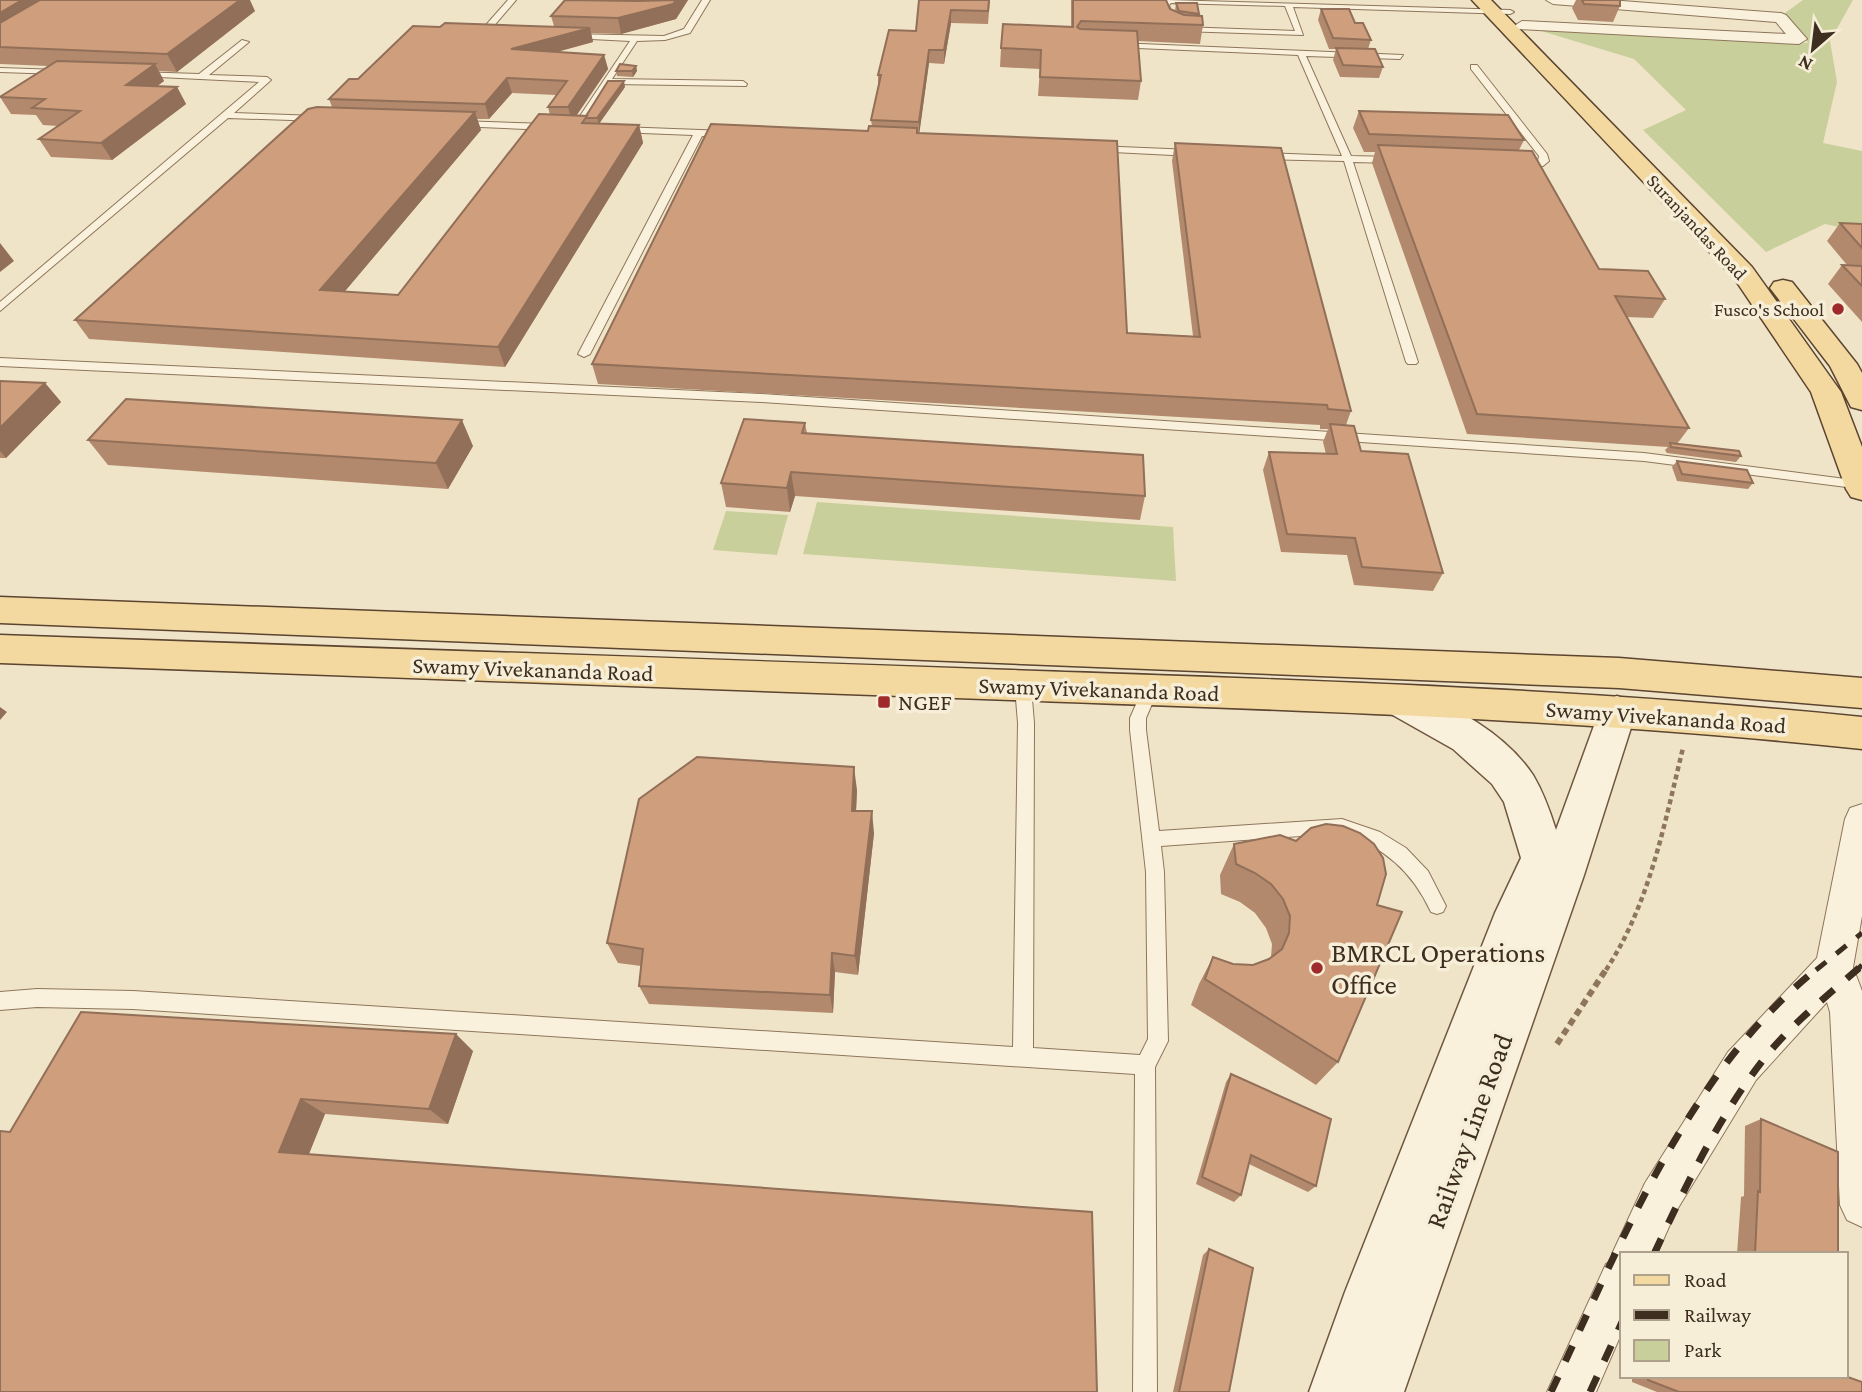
<svg xmlns="http://www.w3.org/2000/svg" width="1862" height="1392" font-family="'Crimson Pro',serif">
	<rect width="100%" height="100%" fill="#f0e4c8"/>
	<path fill="#c9cf9b" d="M1803,0H1853L1830,41L1837,82L1823,143L1862,151V232L1825,224L1766,252L1643,130L1686,110L1634,59L1538,30L1808,43L1785,13Z
		M817,502L1173,527L1176,581L803,554Z
		M726,511L788,515L777,555L713,550Z"/>
	<g fill="none" stroke-linecap="round" stroke-linejoin="round">
		<g stroke="#8d765c" stroke-width="2">
			<path id="service" d="M508,0H516L493,27L507,31V35L485,30V26Z
				M702,0H710L690,33L665,40L637,41L612,79L743,81L747,84L746,86L612,84L608,85L579,130H573L572,128L630,41L572,38L569,34L664,36L684,29Z
				M1166,0L1510,10L1514,12L1510,14L1293,7L1303,35L1181,31L1168,25L1161,5ZM1171,3L1285,6L1295,31L1182,27L1175,24L1169,5Z
				M242,40L249,42L209,75L267,77L271,80L234,113L318,116L322,119L321,121L228,118L0,311V302L259,82L139,76L135,74L136,72L199,74Z
				M1117,43L1403,55L1400,59L1306,56L1351,156L1392,157L1397,160L1392,163L1353,162L1418,362L1416,364H1408L1406,362L1344,161L1264,159L1259,156L1264,153L1342,156L1298,55L1114,47Z
				M1471,65H1477L1547,154L1549,161L1543,166L1516,167V163L1538,161L1539,156L1471,69Z
				M0,68L61,70L65,72L61,74L0,72Z
				M459,121L549,124L553,127L549,130L456,126V122Z
				M620,127L727,131L731,134L727,137L702,136L590,354L584,357L578,354L693,135L617,132L616,130Z
				M1096,146L1192,150L1197,153L1192,156L1093,151L1091,149Z
				M0,358L761,394L1644,453L1861,481L1862,489L1644,461L761,402L0,366Z
				M1023,681L1029,683L1031,687L1034,723L1033,1048L1140,1055L1148,1039L1146,872L1130,730V718L1144,686H1156L1158,690L1146,718V730L1159,831L1342,819L1380,832L1406,848L1428,871L1446,906L1443,912L1437,914L1431,912C1412,871 1384,847 1342,833L1161,846L1164,872L1168,1041L1155,1067L1157,1392H1133L1135,1074L133,1009L37,1007L0,1010V992L37,989L133,991L1013,1047L1018,723L1015,687L1017,683Z"/>
		</g>
		<g stroke="#8d765c" stroke-width="2">
			<path id="minor" d="M1546,0H1609L1781,13L1786,15L1807,39L1799,44L1517,29L1514,26L1522,21L1786,34L1776,22L1553,4Z
				M1862,804V916L1853,967L1862,991V1227L1847,1220L1840,1205L1830,1012L1827,1002L1756,1080L1675,1213L1657,1254H1622V1332L1596,1392H1547L1606,1264L1614,1260L1612,1254L1645,1183L1728,1052L1817,958L1845,819L1850,808Z"/>
		</g>
		<g stroke="#6f573f" stroke-width="3">
			<path id="secondary" d="M1405,688C1451,703 1506,734 1533,775C1543,792 1550,811 1556,830L1603,701L1617,696L1631,701L1636,712L1584,875L1404,1392H1309L1345,1292L1495,913L1521,858L1504,802L1492,784L1453,749L1391,714L1386,703L1391,692Z"/>
		</g>
		<g stroke="#5b4430" stroke-width="3">
			<path id="primary" d="M1472,0H1491L1752,267L1841,392L1862,447V500L1851,497L1846,489L1811,392L1734,278Z
				M1783,280L1792,282L1857,364L1862,373V410L1851,407L1830,366L1770,288L1774,282Z
				M0,597L1619,658L1862,678V708L1619,688L0,623Z
				M0,635C337,647 674,658 1011,670C1295,680 1580,688 1862,717V749C1580,719 1295,710 1011,700C674,688 337,675 0,663Z"/>
		</g>
		<path stroke="#8d765c" stroke-width="4.5" stroke-dasharray="5 3.5" stroke-linecap="butt" d="M1606,970C1650,903 1664,825 1683,748"/>
		<path stroke="#8d765c" stroke-width="6" stroke-dasharray="7 4.5" stroke-linecap="butt" d="M1557,1044L1607,968"/>
		<use href="#service" fill="#faf1dc" fill-rule="evenodd"/>
		<use href="#minor" fill="#faf1dc" fill-rule="evenodd"/>
		<use href="#secondary" fill="#faf1dc" fill-rule="evenodd"/>
		<use href="#primary" fill="#f3d9a0" fill-rule="evenodd"/>
		<path stroke="#3d2e20" stroke-width="5" stroke-dasharray="13 13" stroke-linecap="butt" d="M1816,970L1862,933
			M1857,970L1862,965"/>
		<path stroke="#3d2e20" stroke-width="7" stroke-dasharray="17 17" stroke-linecap="butt" d="M1654,1254C1687,1183 1722,1109 1772,1049C1798,1019 1829,994 1859,968
			M1551,1392C1621,1244 1686,1073 1818,968
			M1590,1392L1622,1322"/>
	</g>
	<path fill="#b2896c" fill-rule="evenodd" d="M0,0L255,11L177,72L159,71L164,81L157,86L177,87L186,104L112,160L51,157L39,139L58,126L43,125L36,115L11,114L0,97L48,66L0,64Z
		M638,0H688L676,19L621,34L591,33L593,42L557,52L604,55L608,69L576,116H586L625,87L599,123L639,125L643,143L505,367L89,339L75,320L332,107L329,99L440,27L554,26L551,16ZM512,93L556,95L548,107L550,115L398,295L344,292L481,130L477,119H489Z
		M919,0H990L988,24L951,23L944,64L929,63L919,133L1127,333L1193,336L1172,161L1175,143L1351,411L1346,425L1361,451L1443,573L1433,591L1354,585L1347,555L1281,552L1263,470L1269,452L1326,454L1323,442L1328,429H1320V425L598,384L592,364L868,131L872,126L871,120L878,87V75L916,31Z
		M1071,0H1166L1170,9L1175,11L1176,3L1199,14V16L1203,25L1200,44L1138,41L1141,81L1138,100L1038,96L1040,69L1000,67L1001,48L1071,27Z
		M1576,0H1620V6L1613,22L1578,20L1572,8Z
		M1321,9L1355,23L1371,40L1368,49L1383,67L1379,78L1340,77L1333,60L1336,49H1329L1318,20Z
		M636,66L637,71L633,77L617,76L616,71Z
		M1359,111L1524,140L1519,150L1599,269L1665,299L1653,318L1626,317L1689,428L1677,444L1741,456L1736,462L1667,453L1665,450L1668,447L1467,434L1372,163L1375,152H1364L1353,128Z
		M1840,223L1862,224V322L1828,284L1842,265H1847L1827,241Z
		M0,381L45,383L61,402L6,458H0Z
		M805,423L807,433L1145,496L1140,520L795,496L790,512L726,507L721,483Z
		M88,440L473,446L448,489L108,465Z
		M1677,461L1753,483L1748,489L1677,481L1672,467Z
		M857,790L856,811L874,833L858,975L835,972L833,1013L649,1004L639,986L641,966L618,963L607,943Z
		M1234,844L1377,905L1338,1062L1316,1085L1191,1005L1199,984L1213,957L1233,964L1253,965L1269,959L1271,957L1272,944L1266,928L1255,913L1240,902L1221,894L1220,875Z
		M473,1051L448,1124L325,1114L309,1154L10,1132Z
		M1231,1074L1316,1186L1308,1192L1249,1164L1241,1195L1234,1202L1196,1184L1226,1082Z
		M1761,1119L1838,1254H1737L1741,1197L1744,1196L1745,1126Z
		M1209,1249L1229,1392H1173L1203,1255Z
		M1632,1376H1845L1862,1392H1657L1632,1382Z"/>
	<path fill="#916f58" d="M22,0H61L0,36V13Z
		M240,0H250L255,11L177,72L167,54Z
		M676,0H688L676,19L621,34L618,18Z
		M951,10V23L944,64V50Z
		M590,28L593,42L515,63L511,49Z
		M929,50V63L919,136V122Z
		M604,55L608,69L572,122L568,107Z
		M155,64L164,81L136,102L126,85Z
		M636,66L637,71L633,77L632,71Z
		M507,78L512,93L489,119L485,104Z
		M624,81L625,87L599,124L597,118Z
		M177,87L186,104L112,160L101,143Z
		M475,112L481,130L330,309L320,290Z
		M639,125L643,143L505,367L498,347Z
		M0,243L14,261L0,272Z
		M45,383L61,402L6,458L0,451V428Z
		M462,420L473,446L448,489L436,463Z
		M791,472L795,496L790,512L787,488Z
		M0,707L7,712L0,720Z
		M854,767L857,790L855,833L852,811Z
		M872,811L874,833L858,975L855,956Z
		M832,953L835,972L833,1013L830,995Z
		M456,1034L473,1051L448,1124L429,1109Z
		M301,1099L325,1114L304,1166L279,1152Z"/>
	<path fill="#cf9f7d" stroke="#916f58" stroke-width="2" d="M0,0H22L0,13Z
		M40,0H240L167,54L0,47V23Z
		M565,0L637,1L676,0L673,4L618,18L551,16Z
		M919,0H989L988,11L951,10L944,50H929L919,122L871,120L881,75H878L889,30L916,31Z
		M1073,0H1166L1170,9L1184,15L1202,16L1203,25L1081,21L1077,27L1080,29L1137,31L1141,81L1040,77L1041,50L1001,48L1003,24L1073,27Z
		M1582,0H1620V6L1584,4Z
		M1176,3H1197L1199,14L1179,11Z
		M1321,9H1349L1355,23H1363L1371,40L1333,38Z
		M445,23L590,28L511,49L604,55L568,107H548L567,81L507,78L485,104L329,99L349,79H358L413,26L440,27Z
		M1336,48L1375,49L1383,67L1343,65Z
		M57,61L155,64L126,85L177,87L101,143L39,139L80,111L32,108L45,99L0,97Z
		M620,64L636,66L632,71H616Z
		M608,81H624L597,118H587L586,116Z
		M317,107L475,112L320,290L398,295L539,114L587,116L582,123L639,125L498,347L75,320L308,109Z
		M1359,111L1508,115L1524,140L1369,134Z
		M711,124L868,131L869,126L917,128V133L1117,141L1127,333L1200,337L1175,143L1281,148L1351,411L1328,409L1327,405L592,364Z
		M1378,145L1532,151L1599,269L1648,271L1665,299L1615,296L1689,428L1477,414Z
		M1840,223L1862,224V248Z
		M1842,265L1862,266V286Z
		M0,381L45,383L0,428Z
		M126,399L462,420L436,463L88,440Z
		M744,419L805,423L802,433L1143,455L1145,496L791,472L787,488L721,483Z
		M1330,424L1354,426L1361,451L1408,454L1443,573L1362,567L1355,538L1287,534L1269,452L1337,454Z
		M1670,443L1739,451L1741,456L1671,447Z
		M1677,461L1747,470L1753,483L1682,474Z
		M697,757L854,767L852,811H872L855,956L832,953L830,995L639,986L643,949L607,943L639,799Z
		M1326,824L1343,826L1360,833L1374,844L1383,858L1386,874L1377,905L1402,912L1338,1062L1205,979L1213,957L1233,964L1253,965L1269,959L1282,949L1289,933L1290,916L1283,899L1271,884L1255,873L1236,864L1234,844L1280,835L1296,841L1311,828Z
		M81,1012L456,1034L429,1109L301,1099L279,1152L1092,1212L1097,1392H0V1131L10,1132Z
		M1231,1074L1331,1119L1316,1186L1251,1155L1241,1195L1202,1177Z
		M1761,1119L1838,1152V1254H1755L1758,1191L1760,1192Z
		M1209,1249L1253,1268L1229,1392H1179Z
		M1648,1376H1845L1862,1382V1392H1679L1648,1380Z"/>
	<g fill="#9e2a2b" stroke="#f7eed8" stroke-width="2.5">
		<circle cx="1838" cy="309" r="7"/>
		<rect x="877" y="695" width="14" height="14" rx="3.5"/>
		<circle cx="1317" cy="968" r="7"/>
	</g>
	<g text-anchor="middle" dominant-baseline="central" stroke-width="7" stroke-linejoin="round" paint-order="stroke">
		<g font-size="19" fill="#3d2e20" stroke="#f7eed8">
			<text transform="translate(1697 227) rotate(47)">Suranjandas Road</text>
		</g>
		<g font-size="19" fill="#3d2e20" stroke="#f7eed8" text-anchor="end">
			<text x="1824" y="309">Fusco's School</text>
		</g>
		<g font-size="23" fill="#3d2e20" stroke="#f7eed8">
			<text transform="translate(533 669) rotate(2)">Swamy Vivekananda Road</text>
			<text transform="translate(1099 689) rotate(2)">Swamy Vivekananda Road</text>
			<text transform="translate(1666 717) rotate(4)">Swamy Vivekananda Road</text>
		</g>
		<g font-size="23" fill="#3d2e20" stroke="#f7eed8" text-anchor="start">
			<text x="898" y="702">NGEF</text>
		</g>
		<g font-size="28" fill="#3d2e20" stroke="#f7eed8" text-anchor="start">
			<text x="1331" y="952">BMRCL Operations<tspan x="1331" dy="32">Office</tspan></text>
		</g>
		<g font-size="28" fill="#3d2e20" stroke="#f7eed8">
			<text transform="translate(1469 1131) rotate(-70)">Railway Line Road</text>
		</g>
	</g>
	<rect x="1620" y="1252" width="228" height="126" fill="#f7eed8" stroke="#ada18e" stroke-width="2"/>
	<rect x="1634" y="1275" width="35" height="10" fill="#f3d9a0" stroke="#ada18e" stroke-width="2"/>
	<text x="1684" y="1287" font-size="21" fill="#3d2e20">Road</text>
	<rect x="1634" y="1310" width="35" height="10" fill="#3d2e20" stroke="#ada18e" stroke-width="2"/>
	<text x="1684" y="1322" font-size="21" fill="#3d2e20">Railway</text>
	<rect x="1634" y="1340" width="35" height="21" fill="#c9cf9b" stroke="#ada18e" stroke-width="2"/>
	<text x="1684" y="1357" font-size="21" fill="#3d2e20">Park</text>
	<g transform="translate(1813 49) rotate(208)" stroke="#f7eed8" stroke-width="5" paint-order="stroke">
	<path d="M0-5L12 26L0 18L-12 26Z" fill="#3d2e20"/>
	<text y="-10" font-size="19" font-weight="bold" text-anchor="middle" fill="#3d2e20">N</text>
	</g>
</svg>
